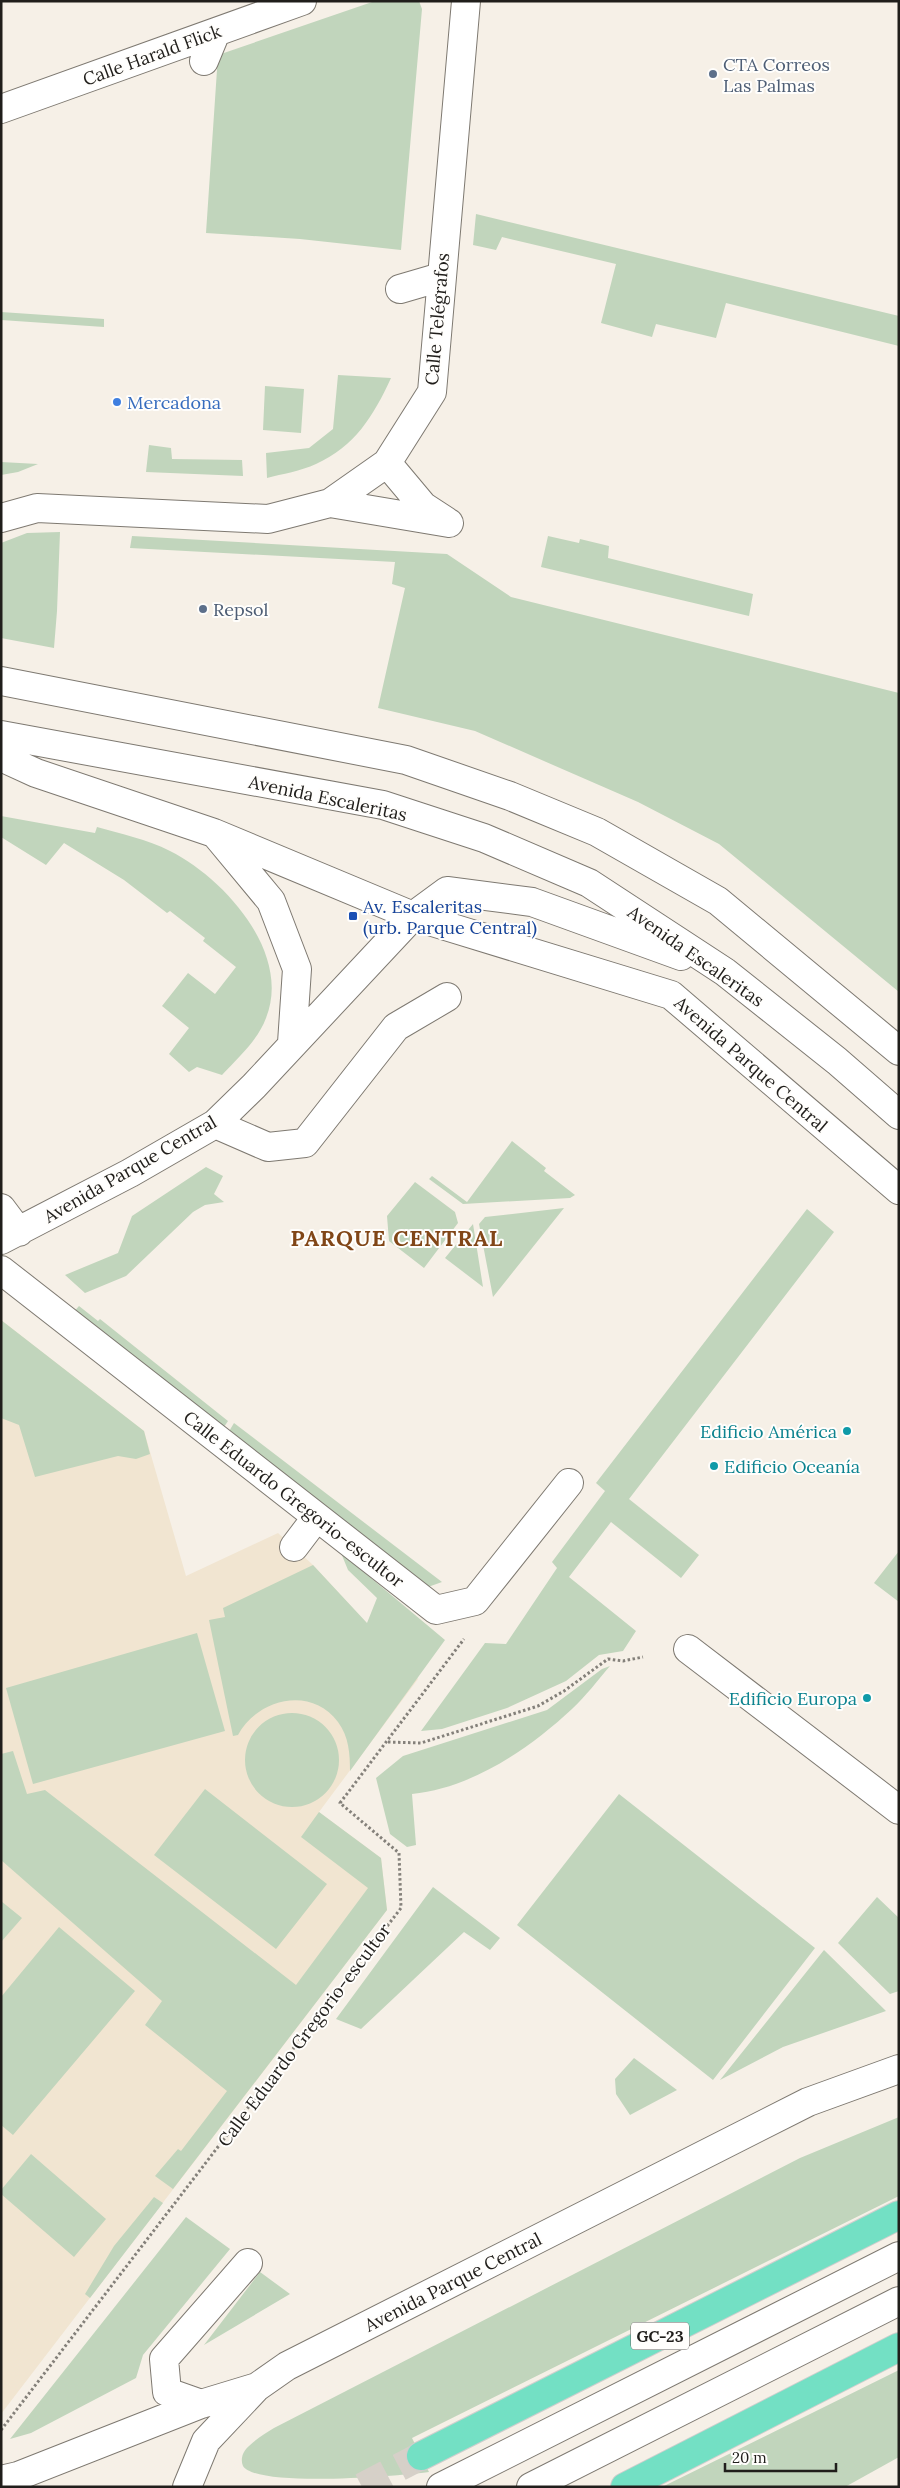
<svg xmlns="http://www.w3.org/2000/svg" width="900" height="2488" font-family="Lora,serif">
	<rect width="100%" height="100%" fill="#f6f0e7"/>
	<path fill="#f1e5d1" d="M1,1320L144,1431L186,1576L278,1533L313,1565L418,1679L319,1812L381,1858L387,1910L1,2414Z"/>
	<path fill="#c1d5bc" d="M375,1H419L422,9L401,250L300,239L206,233L218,55Z
		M476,214L899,316V346L726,303L716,338L656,324L652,337L601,323L616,264L502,237L496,250L473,245Z
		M1,312L104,319V327L1,320Z
		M338,375L391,378C373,417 355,446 316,464C301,471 282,474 267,478L266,453L309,448L333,429Z
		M265,386L304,389L301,433L263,430Z
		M149,445L171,448L172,459L242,460L243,476L146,472Z
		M1,462L38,464L18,472L1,475Z
		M60,532L57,611L54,648L1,638V543L27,533Z
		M132,536L447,554L511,597L899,693V992L719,844L638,802L475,731L378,708L405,588L392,584L395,562L130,548Z
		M548,536L579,543L580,539L609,546L608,558L753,594L749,616L541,567Z
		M1,816L95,833L97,827C121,834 147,839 170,851C224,878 292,953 266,1018C258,1040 238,1058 222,1075L197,1067L189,1072L169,1054L189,1028L162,1006L188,973L215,994L236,967L203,941L205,938L170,911L167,913L124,880L64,843L46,865L1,837Z
		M512,1141L546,1168L544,1171L575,1195L570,1198L463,1204L429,1179L432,1176L467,1202Z
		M206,1167L223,1176L214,1194L224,1202L205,1205L193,1212L126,1276L85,1293L65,1275L118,1253L132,1216Z
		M415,1182L455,1212L458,1223L424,1268L389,1241L387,1216Z
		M564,1208L493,1297L479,1224L485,1217Z
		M807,1209L834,1232L629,1499L699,1555L681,1578L611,1522L569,1577L636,1631L623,1651L599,1655L566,1681L507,1708L442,1729L421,1731L485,1643L506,1644L557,1568L552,1562L605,1491L596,1483Z
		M473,1224L483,1287L445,1258Z
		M79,1306L98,1321L100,1319L228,1421L222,1430L72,1314Z
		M1,1320L144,1431L150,1454L136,1459L118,1456L35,1477L19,1425L1,1418Z
		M234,1423L442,1582L428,1587L228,1433Z
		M899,1551V1602L874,1583Z
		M341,1553L445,1640L350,1771C350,1754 349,1737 338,1722C311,1685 257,1699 238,1735L233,1736L209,1620L225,1617L223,1608L313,1565L367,1623L377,1598L348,1570Z
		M197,1633L225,1731L33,1784L6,1688Z
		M610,1666C598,1680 586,1696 572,1709C529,1749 472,1788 412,1794L416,1845L407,1847L390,1834L376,1778L403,1756L547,1710L602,1669Z
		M245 1760a47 47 0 1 1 94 0a47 47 0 1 1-94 0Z
		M13,1751L27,1794L45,1790L296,1985L368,1888L301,1837L319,1812L381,1858L387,1910L173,2189L155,2176L178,2149L181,2151L227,2091L145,2025L162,2001L1,1860V1754Z
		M205,1789L327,1884L276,1949L154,1855Z
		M619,1794L815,1948L713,2080L517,1925Z
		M433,1887L500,1938L490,1950L464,1932L361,2029L336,2019Z
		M877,1897L899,1918V1991L890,1994L838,1943Z
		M1,1901L22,1918L1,1942Z
		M59,1927L135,1991L13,2135L1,2125V1997Z
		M824,1950L886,2011L783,2047L720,2080Z
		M634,2058L677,2090L630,2115L616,2094L615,2079Z
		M899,2117V2196L412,2438L429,2472C398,2476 257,2488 243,2466C240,2459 243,2451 249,2446C256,2439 266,2433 274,2428L800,2158Z
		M31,2154L106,2219L74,2257L1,2194V2190Z
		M154,2197L163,2203L90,2298L85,2294L114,2246Z
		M186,2217L230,2249L143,2355L136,2378L31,2433L10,2439Z
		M260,2272L290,2294L204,2345Z
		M899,2370V2457L845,2487H662Z"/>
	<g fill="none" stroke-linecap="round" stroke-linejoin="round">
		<path stroke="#d6d0c8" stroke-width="28" stroke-dasharray="28 14" stroke-linecap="butt" d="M362,2487L421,2456"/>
		<g stroke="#7e7971" stroke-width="30">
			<path id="minor" d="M204,61L216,32
				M1,109L302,1
				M400,289L441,277
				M387,463L423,506L446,521
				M330,503L449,523
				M1,518L37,508L268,519L330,503L387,463L432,392L466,1
				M1,681L406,760L510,796L597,832L718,901L899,1051
				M1,735L383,805L484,838L589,883L725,972L837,1061L899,1115
				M1,757L36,773L214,833L413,916L671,995L899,1190
				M217,836L271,901L297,969L292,1043
				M215,1124L268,1147L305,1143L396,1027L447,997
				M1,1208L19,1232
				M1,1240L130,1173L215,1124L254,1086L413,916L447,891L532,902L681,956
				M1,1270L436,1610L475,1601L569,1483
				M294,1547L316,1518
				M688,1649L899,1810
				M201,2404L167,2392L164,2359L248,2263
				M1,2480L18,2476L201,2404L257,2387L287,2366L808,2102L899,2069
				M187,2487L206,2441L256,2388
				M441,2487L899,2256
				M531,2487L899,2301"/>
		</g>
		<g stroke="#cececd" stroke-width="30">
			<path id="highway" d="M421,2456L899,2215
				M625,2487L899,2347"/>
		</g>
		<path stroke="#84807a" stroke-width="3" stroke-dasharray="2.5 2.5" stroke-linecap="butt" d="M388,1742L421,1743L538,1706L564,1691L608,1659L623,1661L643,1657
			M1,2430L401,1908L399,1853L340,1803L464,1639"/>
		<use href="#minor" stroke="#fff" stroke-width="28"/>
		<use href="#highway" stroke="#73e0c4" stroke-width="28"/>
	</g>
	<g fill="#5c6f8a" stroke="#fffefc" stroke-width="2">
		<circle cx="713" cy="74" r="5"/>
		<circle cx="203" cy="609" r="5"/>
	</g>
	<circle fill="#3f7fe0" stroke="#fffefc" stroke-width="2" cx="117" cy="402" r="5"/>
	<rect fill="#1a4fb4" stroke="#fffefc" stroke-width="2" x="348" y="911" width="10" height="10" rx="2.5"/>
	<g fill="#0f9aa8" stroke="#fffefc" stroke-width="2">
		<circle cx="847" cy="1431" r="5"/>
		<circle cx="714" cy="1466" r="5"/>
		<circle cx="867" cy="1698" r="5"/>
	</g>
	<g text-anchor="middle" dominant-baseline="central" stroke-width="4" stroke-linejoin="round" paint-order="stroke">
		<rect fill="#fffefc" stroke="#63615e" stroke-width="1" x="631" y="2322.5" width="58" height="27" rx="4"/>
		<g font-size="16" font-weight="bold" fill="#201e1b">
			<text x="660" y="2336">GC-23</text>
		</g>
		<g font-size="18" fill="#201e1b" stroke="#fffefc">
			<text transform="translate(152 55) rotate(-20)">Calle Harald Flick</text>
			<text transform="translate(437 319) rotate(-85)">Calle Telégrafos</text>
			<text transform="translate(328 798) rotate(12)">Avenida Escaleritas</text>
			<text transform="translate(696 956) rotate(35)">Avenida Escaleritas</text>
			<text transform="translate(751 1064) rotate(41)">Avenida Parque Central</text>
			<text transform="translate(130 1169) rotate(-30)">Avenida Parque Central</text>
			<text transform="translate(294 1499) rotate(38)">Calle Eduardo Gregorio-escultor</text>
			<text transform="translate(304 2035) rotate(-53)">Calle Eduardo Gregorio-escultor</text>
			<text transform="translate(453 2282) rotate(-27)">Avenida Parque Central</text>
		</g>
		<g font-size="18" fill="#4e5e75" stroke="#fffefc" text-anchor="start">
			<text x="723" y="64">CTA Correos<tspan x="723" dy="21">Las Palmas</tspan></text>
			<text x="213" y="609">Repsol</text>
		</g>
		<g font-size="18" fill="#366cbe" stroke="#fffefc" text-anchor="start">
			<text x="127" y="402">Mercadona</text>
		</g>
		<g font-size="18" fill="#164399" stroke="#fffefc" text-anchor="start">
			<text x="363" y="906">Av. Escaleritas<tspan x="363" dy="21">(urb. Parque Central)</tspan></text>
		</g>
		<g font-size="18" fill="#0d838f" stroke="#fffefc" text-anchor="end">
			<text x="837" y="1431">Edificio América</text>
			<text x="724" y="1466" text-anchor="start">Edificio Oceanía</text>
			<text x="857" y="1698">Edificio Europa</text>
		</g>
		<g font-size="22" font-weight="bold" letter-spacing="1" fill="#814617" stroke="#fffefc">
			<text x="397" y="1238">PARQUE CENTRAL</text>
		</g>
	</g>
	<rect width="900" height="2488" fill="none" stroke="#201e1b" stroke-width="5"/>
	<path d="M725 2463v8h111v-8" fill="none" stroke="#201e1b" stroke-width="2.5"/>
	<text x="732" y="2463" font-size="15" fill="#201e1b" stroke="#fffefc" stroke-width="4" paint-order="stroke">20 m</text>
</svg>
